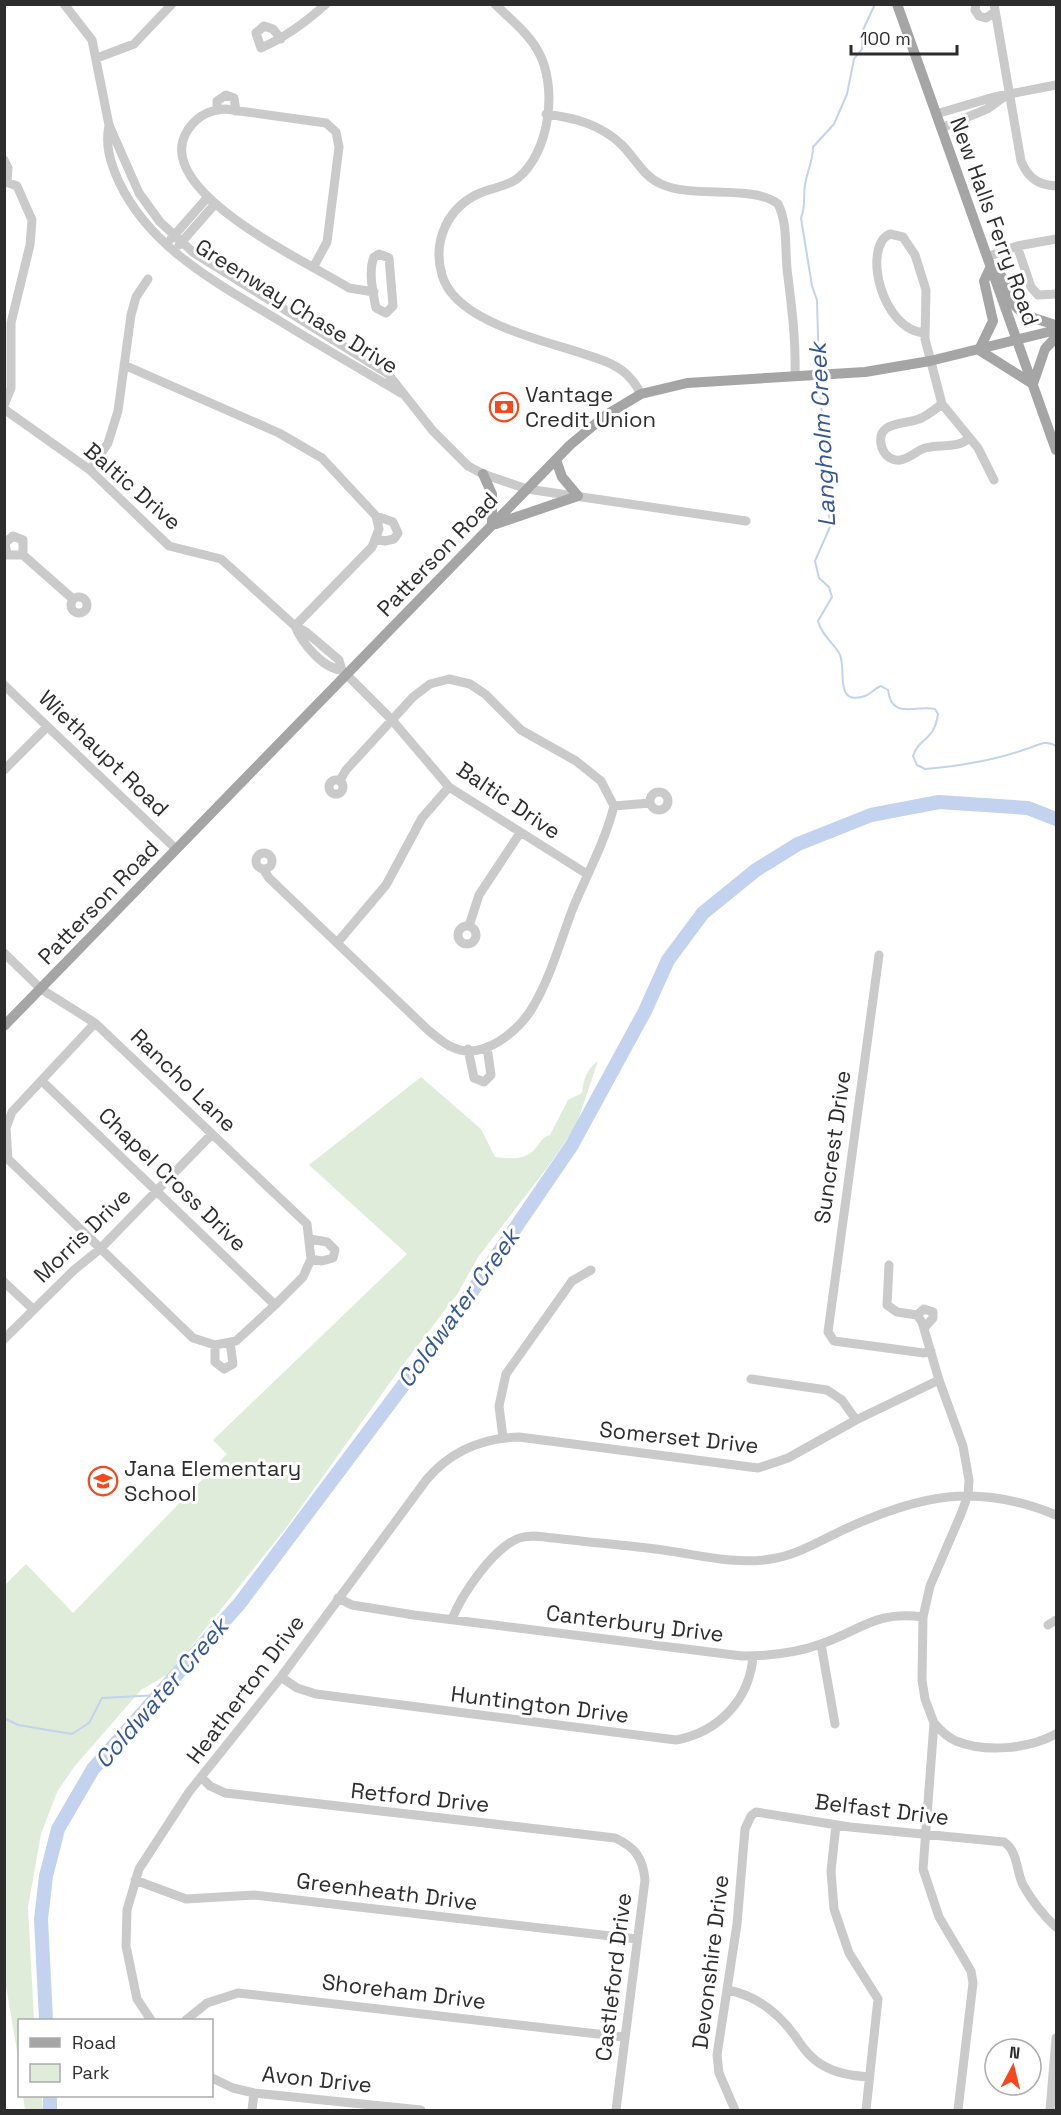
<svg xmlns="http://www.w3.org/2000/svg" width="1061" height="2115" font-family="'Space Grotesk',sans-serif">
	<rect width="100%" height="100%" fill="#fff"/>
	<path fill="#deecd9" d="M598,1061L576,1126L547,1168L478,1257L458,1293L399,1370L286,1528L170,1673L141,1690L74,1767L57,1792L41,1834L28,1907L34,2020H20L19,2063L4,1974L5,1585L26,1564L73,1613L227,1454L213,1440L407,1254L309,1165L421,1077L481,1129L495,1157C508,1158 522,1161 533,1151C540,1145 539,1139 550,1135L568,1100L582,1093C584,1079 586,1070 598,1061Z
		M23,2096H42L43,2110H25Z"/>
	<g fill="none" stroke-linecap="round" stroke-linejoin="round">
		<path stroke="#c3d2ef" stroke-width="2" d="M819,372L817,300L812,286L801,218C806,206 803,197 805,185C807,171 813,162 813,147L834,124L847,94L854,59L862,49L863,30L875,4
			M819,377L830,527L815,561L819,578L829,587L832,597L818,621C822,636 832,641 839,653C848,666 832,707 865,696C871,694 875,688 881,686L888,690C892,720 914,705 935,709L938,714C934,742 919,737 913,756L917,765L925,769C959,766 994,761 1026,749C1037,746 1046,739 1056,746
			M4,1718L18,1725L72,1734L89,1723L102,1698L159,1695"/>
		<path stroke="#c3d2ef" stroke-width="14" d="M46,2020L41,1919L46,1876L58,1829L93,1769L240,1603L456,1315L572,1145L645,1011L668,960L703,913L756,870L798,844L871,815L939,802L1028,808L1056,819
			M50,2096V2110"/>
		<path stroke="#cacaca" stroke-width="9" d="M64,4L92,40L109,125L139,193L160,222L194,253L388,374L433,431L468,466L483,474L527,489L746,521
			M495,4C510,19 528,33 538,51C558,86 550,152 518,178C508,186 492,188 480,193C448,207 432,241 442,275C455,322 543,340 584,354C600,359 620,365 631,379C635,383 638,389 641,394
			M976,4L975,10L979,16L986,18L995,12
			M994,4L1021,161C1028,178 1038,185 1056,186
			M281,39L273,29L264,26L256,33L261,48C286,37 305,23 326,4
			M97,58L134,44L172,4
			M217,109V101L226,95L234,98L236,111
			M546,114C575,118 600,124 622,145C635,158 643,176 661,184C693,199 753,184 778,204C789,226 784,253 788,277C792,310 796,341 795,374
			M936,114L994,97L1056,85
			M109,125C105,146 110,162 119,182C152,251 221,285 283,323C322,347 362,370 401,393
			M941,128L987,109L1004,97
			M4,160L8,168L7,182
			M4,181L17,186L32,220L30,245L11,323V388L4,405
			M171,239L207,198
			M179,245L214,205
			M1017,246L1056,239
			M379,254L389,258L393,306L386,313L376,308C373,293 368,271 374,257Z
			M987,257L1017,246L1031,287L1038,295L1056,294
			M314,266L327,242L339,147L336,132L326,123L225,109C207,110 193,119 185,135C157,194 310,263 349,288L374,292
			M925,333C881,330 862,246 890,234L903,237L915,255L926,290L925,339L942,404L978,448L994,480
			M124,365L279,433L322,458L376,516L379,529L372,547L295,626
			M942,404C935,409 927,416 919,419C903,425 874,421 882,448C885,456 892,461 900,460C909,459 916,451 925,448C940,444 958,449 969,438
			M4,409L90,470L169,546L221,559L295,626L306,632L339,660L342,670L392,720L449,787L587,874
			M90,470L108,443L118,411L131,315L136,297L148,279
			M376,516L393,522L398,533L394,539L385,541L376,539
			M7,554L5,543L13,536L23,540V555
			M4,555H23L73,599
			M71 605a8 8 0 1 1 16 0a8 8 0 1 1-16 0Z
			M295,626C302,643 323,669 342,670
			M4,685L176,849
			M4,770L47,727
			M329 787a7 7 0 1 1 14 0a7 7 0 1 1-14 0Z
			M650 801a9 9 0 1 1 18 0a9 9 0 1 1-18 0Z
			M614,806L650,803
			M256 861a8 8 0 1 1 16 0a8 8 0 1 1-16 0Z
			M264,870L269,878L429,1031C436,1036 444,1044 452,1047C482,1062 520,1031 534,1005C551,976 561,939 573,908C587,874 605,842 614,806L601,781L576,761L521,730L485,694L470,684L449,679L430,684L413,697L346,770L340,780
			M469,926L479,895L520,833
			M458 935a9 9 0 1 1 18 0a9 9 0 1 1-18 0Z
			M337,943L386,885L422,818L449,787
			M4,953L41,989L95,1023L307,1224L311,1259L303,1277L275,1305L236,1341L215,1345L193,1338L8,1159L6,1128L12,1112L95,1023
			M879,955L828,1332L834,1341L924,1353L931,1351
			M468,1049L474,1078L484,1082L491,1075L487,1047
			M43,1082L275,1305
			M310,1239L327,1242L335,1250L333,1258L322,1261L311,1259
			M889,1265L887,1305L897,1312L917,1315L922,1322L939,1380L963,1446L969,1480L968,1495L961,1514L930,1586L923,1617L922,1680L925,1699L934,1723L923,1869L939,1917L971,1971L973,1983L958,2110
			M4,1282L33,1309
			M917,1315L924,1309L933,1312V1318L925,1327
			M4,1339L74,1270L100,1249L212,1134
			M215,1345V1362L224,1369L233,1364L230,1342
			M751,1379L827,1390L842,1400L856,1420
			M503,1438L499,1406L506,1374L572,1281L591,1270
			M338,1598L352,1605L414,1615L742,1656C769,1656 796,1653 821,1644C863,1629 875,1611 923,1617
			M452,1619C462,1594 492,1550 517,1539C526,1535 536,1536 545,1537C585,1542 624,1545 663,1550C699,1555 735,1565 771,1559C797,1555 820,1541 843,1530C919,1495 976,1482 1056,1515
			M1048,1625L1056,1620
			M821,1644L835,1724
			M281,1677L297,1688L316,1694L676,1740C719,1732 750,1699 753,1656
			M934,1723C940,1730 947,1737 956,1741C986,1753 1028,1749 1056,1734
			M202,1778L210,1786L225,1793L615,1838C635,1847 643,1858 645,1880L616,2110
			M836,1825L831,1871L834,1909L849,1953L878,1999L866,2110
			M135,1880L186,1899L254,1895L637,1939
			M728,1990C757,1996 778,2012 795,2036C803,2048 811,2059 824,2066C838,2074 853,2076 869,2077
			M151,2020L137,1999L126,1946L127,1910L139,1869L189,1792L281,1677L427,1479C451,1451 482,1438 519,1437L758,1468L788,1458L856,1420L939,1380
			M186,2020L207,2003L238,1993L624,2037
			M212,2078L233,2088L254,2093L421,2110
			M252,2110L254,2093
			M735,2110L719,2073L717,2055L737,1924L745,1829L751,1816L756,1812L850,1827L1004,1842C1018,1851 1016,1871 1023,1885C1032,1901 1043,1915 1056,1927
			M1050,2110L1056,2038"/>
		<path stroke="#a5a5a5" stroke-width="10" d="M897,4L1056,450
			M991,266C1010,280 1004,291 1016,307C1025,317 1044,321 1056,325
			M979,350L993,321L984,281L991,266
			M979,350L1033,384
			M1033,384L1045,349L1056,337
			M483,474L492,494V525
			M496,524L578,496L562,477L556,460
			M4,1026L570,445L606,415L641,394L687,383L865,372L930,361L1056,330"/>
	</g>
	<defs>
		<g id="bank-ring" transform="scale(1.5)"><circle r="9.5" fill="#fff" stroke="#f6471d" stroke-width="1.5"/><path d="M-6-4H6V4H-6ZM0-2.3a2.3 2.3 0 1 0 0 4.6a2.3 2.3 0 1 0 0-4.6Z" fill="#f6471d"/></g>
		<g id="school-ring" transform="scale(1.5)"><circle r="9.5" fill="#fff" stroke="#f6471d" stroke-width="1.5"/><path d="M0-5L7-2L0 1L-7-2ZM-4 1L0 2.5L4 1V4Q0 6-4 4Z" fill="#f6471d"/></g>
	</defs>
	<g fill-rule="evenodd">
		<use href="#bank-ring" x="504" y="407"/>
		<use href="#school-ring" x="103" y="1481"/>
	</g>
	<g text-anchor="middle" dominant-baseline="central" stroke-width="6" stroke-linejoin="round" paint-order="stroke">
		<g font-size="22" fill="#2d2d2d" stroke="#fff">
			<text transform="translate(995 221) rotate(70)">New Halls Ferry Road</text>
			<text transform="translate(297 306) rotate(32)">Greenway Chase Drive</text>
			<text transform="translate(133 486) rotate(41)">Baltic Drive</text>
			<text transform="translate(437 554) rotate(-46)">Patterson Road</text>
			<text transform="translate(104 753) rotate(44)">Wiethaupt Road</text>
			<text transform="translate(509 800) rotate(34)">Baltic Drive</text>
			<text transform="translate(98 902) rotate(-46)">Patterson Road</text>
			<text transform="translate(184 1080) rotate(44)">Rancho Lane</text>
			<text transform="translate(832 1147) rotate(-82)">Suncrest Drive</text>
			<text transform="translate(173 1179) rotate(44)">Chapel Cross Drive</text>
			<text transform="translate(82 1235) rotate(-44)">Morris Drive</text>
			<text transform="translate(679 1437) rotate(6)">Somerset Drive</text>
			<text transform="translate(635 1623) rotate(7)">Canterbury Drive</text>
			<text transform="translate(245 1689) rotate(-53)">Heatherton Drive</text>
			<text transform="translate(540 1704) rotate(7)">Huntington Drive</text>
			<text transform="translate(420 1797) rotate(6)">Retford Drive</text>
			<text transform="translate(882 1809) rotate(7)">Belfast Drive</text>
			<text transform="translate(387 1891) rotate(7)">Greenheath Drive</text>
			<text transform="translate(710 1962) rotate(-83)">Devonshire Drive</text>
			<text transform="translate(613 1977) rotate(-83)">Castleford Drive</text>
			<text transform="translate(404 1991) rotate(7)">Shoreham Drive</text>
			<text transform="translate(317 2079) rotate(6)">Avon Drive</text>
		</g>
		<g font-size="22" fill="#2d2d2d" stroke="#fff" text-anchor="start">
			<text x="525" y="394">Vantage<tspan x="525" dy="25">Credit Union</tspan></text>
			<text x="124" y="1468">Jana Elementary<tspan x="124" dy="25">School</tspan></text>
		</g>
		<g font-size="24" font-style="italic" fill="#345697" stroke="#fff">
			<text transform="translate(822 435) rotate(-93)">Langholm Creek</text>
			<text transform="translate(458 1308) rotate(-54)">Coldwater Creek</text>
			<text transform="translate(161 1693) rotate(-49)">Coldwater Creek</text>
		</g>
	</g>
	<rect width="1061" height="2115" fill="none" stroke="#2d2d2d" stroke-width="12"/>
	<rect x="18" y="2019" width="195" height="78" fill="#ffffff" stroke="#ababab" stroke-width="1.5"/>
	<rect x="30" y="2038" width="30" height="9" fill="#a5a5a5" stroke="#ababab" stroke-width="1.5"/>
	<text x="72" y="2049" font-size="18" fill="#2d2d2d">Road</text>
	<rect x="30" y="2064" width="30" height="18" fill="#deecd9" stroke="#ababab" stroke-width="1.5"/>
	<text x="72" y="2079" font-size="18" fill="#2d2d2d">Park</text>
	<g transform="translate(1013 2067) rotate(7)"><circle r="28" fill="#ffffff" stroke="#ababab" stroke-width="1.5"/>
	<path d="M0-4.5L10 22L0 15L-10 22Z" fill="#f6471d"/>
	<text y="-9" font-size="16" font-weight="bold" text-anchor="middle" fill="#2d2d2d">N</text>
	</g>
	<path d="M851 45v9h106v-9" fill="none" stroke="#2d2d2d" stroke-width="3"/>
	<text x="860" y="45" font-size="18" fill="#2d2d2d" stroke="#ffffff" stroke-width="4.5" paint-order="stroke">100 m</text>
</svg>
